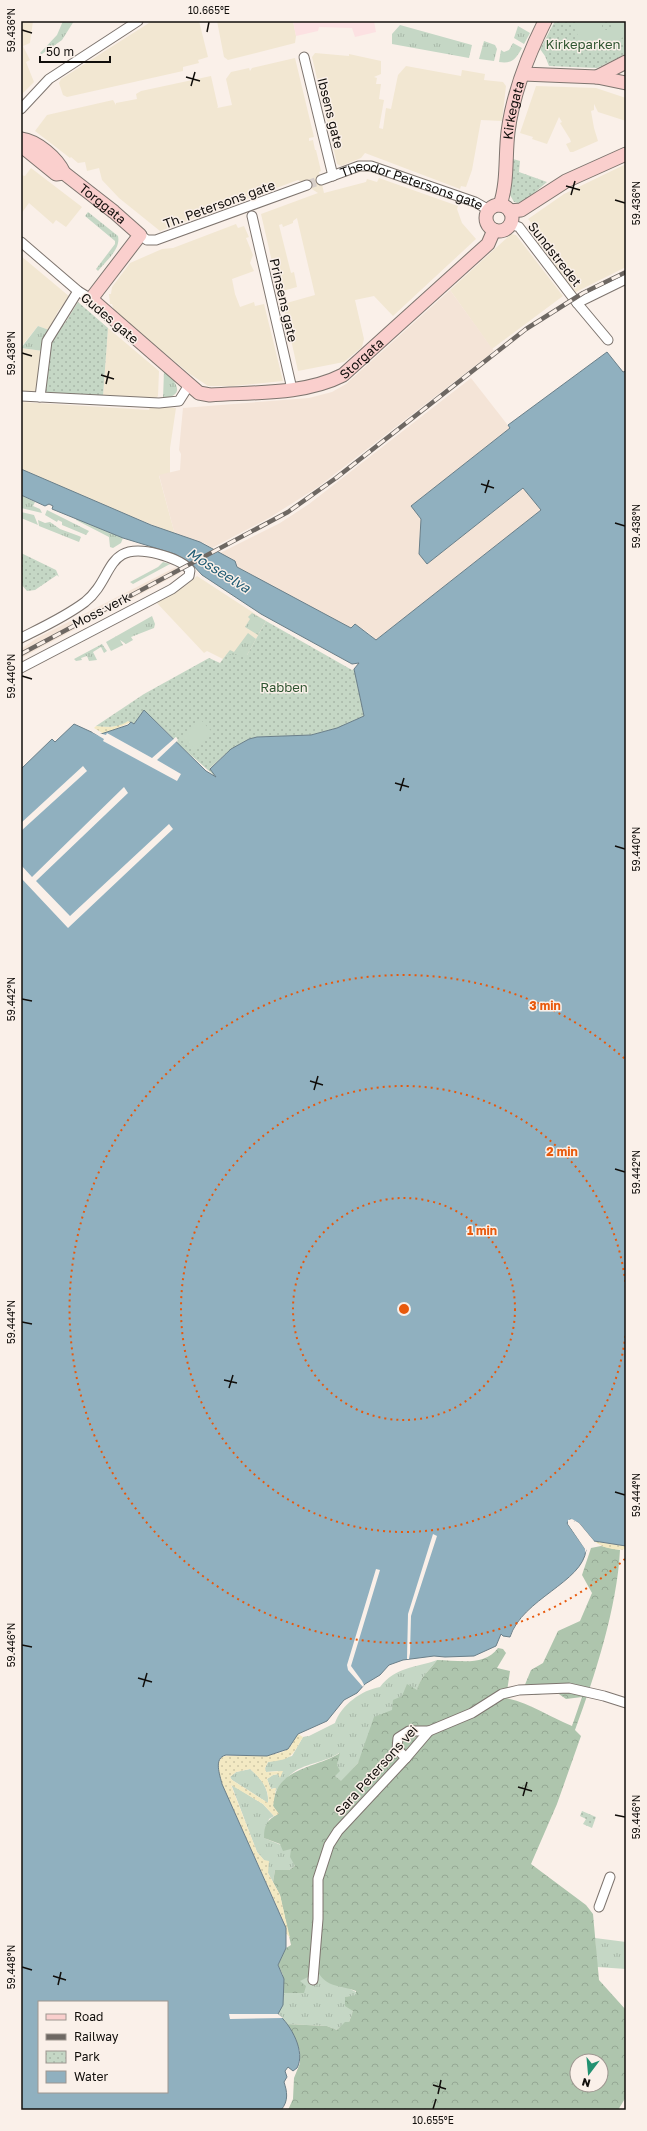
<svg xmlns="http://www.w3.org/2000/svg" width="647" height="2131" font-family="'Golos Text',sans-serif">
	<defs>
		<pattern id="grass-tufts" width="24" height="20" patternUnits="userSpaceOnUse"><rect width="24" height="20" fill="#c5d7c5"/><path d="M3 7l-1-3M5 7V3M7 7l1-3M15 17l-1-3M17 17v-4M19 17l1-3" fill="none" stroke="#a8b7a8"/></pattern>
		<pattern id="forest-crowns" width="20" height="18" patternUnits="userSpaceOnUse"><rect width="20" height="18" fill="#aec5ad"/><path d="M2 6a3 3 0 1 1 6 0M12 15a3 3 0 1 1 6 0" fill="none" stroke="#95a894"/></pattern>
		<pattern id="sand-dots" width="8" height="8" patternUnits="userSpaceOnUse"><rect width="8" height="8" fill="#f3e9c3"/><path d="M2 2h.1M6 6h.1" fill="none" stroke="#cfc7a6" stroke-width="1.8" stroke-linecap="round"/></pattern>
		<pattern id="park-dots" width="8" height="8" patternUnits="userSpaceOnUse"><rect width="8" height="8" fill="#c5d7c5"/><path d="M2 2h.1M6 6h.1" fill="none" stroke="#a8b7a8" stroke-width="1.8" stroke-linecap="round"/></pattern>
	</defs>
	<rect width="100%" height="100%" fill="#faf0e9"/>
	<path fill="#f2e7d2" d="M21,21H33L30,43L23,46L30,60L26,62L34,82L21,95Z
		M152,21H199L208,57L198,60L199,63L183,67V71L67,97L63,95L59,83L61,79Z
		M217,21H293L296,36L295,43L228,60L224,57Z
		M315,53L349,56V54L381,61V74L374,77L377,78L376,84H381L379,99L384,100L379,128L383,129L386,108L391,109L398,75L406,66L461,76L462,70L485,74L484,80L503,82L506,86L502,121L481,120L472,170L466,187L461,186L460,189L365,153L361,158L341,166L337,164L312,57Z
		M295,58L314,137L309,138V141L313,140L315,150H316L321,171L319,172L324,193L366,182L367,179L377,182L379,178L458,206L457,209L462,223L476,239L393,316L374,296L355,300L364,339L362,347L344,362L298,371L283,304L315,295L297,218L293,221V223L283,227L282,224L279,225L291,273L294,272L297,287L279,292L261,214L318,193L298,180L160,231L119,198L102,180L99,168L87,171L85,162L78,163L71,157L70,158L35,131L47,115L113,100L116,105V103L137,99L136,94L141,91L211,76L218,107L217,108L232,105L226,79L231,72L249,68L250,71L252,68Z
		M536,86L596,88L626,98V121L598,112L594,104V110L591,111L594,128L598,141L573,152H570L566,144L571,142L570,139L560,123L562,122L559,117L547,144L532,139L533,137L520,133Z
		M626,164V267L574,293L533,239L539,232L528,219L564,194Z
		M31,168L82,207L66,227L56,220L53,224L29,203L21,214V175L25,176Z
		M236,224L238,228L244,226L249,237L246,238L253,255L250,263L254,271L232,279L235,294L240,307L254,302L255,306L264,304L283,381L233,386H208L190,374L114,311L112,304H110L109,294H111L112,287L130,263L162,249L173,248Z
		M511,234L516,235L563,296L492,349L450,290Z
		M21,256L70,297L58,311L49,330L38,326L21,347Z
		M108,328L159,371L158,396L155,399L103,396Z
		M21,348L43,351L39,393L21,392Z
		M21,402L149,410L150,406L176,408L170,448V473L159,476L174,531L177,535L57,486L21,469Z
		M197,576L266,621L247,655H226L223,659L207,651L204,653L156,602L185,586Z"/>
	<path fill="#f4e4d7" d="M450,290L494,351L318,487L269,518L212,548L204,543L177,535L174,531L159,475L180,470L181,454L179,450L183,408L309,398L332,392L346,384Z
		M471,378L510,428L411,506L421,519L419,554L427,564L524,488L541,510L376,640L370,634L355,624L351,628L237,567L235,561L220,553L280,523L309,504Z
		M176,567L180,573L21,658V649L37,638Z"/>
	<path fill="#fce1e2" d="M293,21H374L376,32L355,37L352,28L319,27L318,31L296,36Z"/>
	<path fill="url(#grass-tufts)" d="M63,21H74L62,40L42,54L40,53L57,35Z
		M400,25L472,45L469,58L392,44V34Z
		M518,26L530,33L524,44L514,38Z
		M484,41L495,45L497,49L494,61L479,59Z
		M513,43L522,48C516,59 512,64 499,62L501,50L504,52L509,50Z
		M88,212L118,236C121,249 106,261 98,271L96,269L115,244V241L85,216Z
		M38,326L49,330L43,351L21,348Z
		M164,371C177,382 186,395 163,399Z
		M21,495L35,502L33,506L40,509L42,513L21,508Z
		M47,510L89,531L86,535L62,525V522L58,520L57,522L45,515Z
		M21,512L34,515L38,525L21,518Z
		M76,518L123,538L121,543L113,548L110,547L109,537L76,520Z
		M38,520L45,523L50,522L60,529L79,536L81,537L79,542L39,526Z
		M163,562L170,564L133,584L130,582L158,567Z
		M252,613L266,621L258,635L245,627L250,619L248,617Z
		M152,616L155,624L154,628L131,637L133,640L126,644L120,640L123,645L111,651L106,642Z
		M248,633L256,639L247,655H226L230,650L234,652Z
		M102,644L107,651L104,653L101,647L93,652L97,660L89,661L87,656L81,658L82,660L76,661L74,659Z
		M437,1660C429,1671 420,1677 417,1691L402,1696L358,1763L341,1782L335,1776L339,1753C325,1763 303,1763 290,1775C284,1780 279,1788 273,1794L275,1788L271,1789L267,1779L273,1775L278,1774L279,1777L278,1771L266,1772L265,1768L268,1762L292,1756L303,1737L309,1736L335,1723C341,1705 362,1690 380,1687C395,1667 415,1668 437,1660Z
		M250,1769C261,1778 269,1788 268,1803L232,1780L230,1777L236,1772Z
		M231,1784L263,1804L274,1816L269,1819L264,1838L291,1849L295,1866L289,1870H275L273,1882L268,1873V1865L257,1852Z
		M595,1938L626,1942V1969L597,1967Z
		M310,1968L356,1992L357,1996L345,1997L353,2011L349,2022L345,2023L337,2030L327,2026L286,2024L278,2014L283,2001V1993H304L299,1982Z"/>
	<path fill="url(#forest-crowns)" fill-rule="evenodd" d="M601,1546L620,1550C617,1608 595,1676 575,1730L581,1736L557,1804L531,1864L586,1905L593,1914L599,1980L626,2010V2097L618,2110H288L293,2099L294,2078L300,2063V2051L286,2024L327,2026L337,2030L345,2022H349L353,2011L345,2006V1997L356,1995V1991C337,1984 325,1988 316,1968H310L308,1977L300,1981L306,1986L304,1993H283V1975L278,1965L286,1948L291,1945L280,1895L273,1882L275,1870H289L295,1866L290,1857L291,1849L283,1851L280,1844L264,1838C264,1825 267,1820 278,1814L273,1806C275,1767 315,1769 340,1753L337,1765L340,1771L335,1776L341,1781L358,1763L374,1717L392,1710L393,1700L402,1696L407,1684L417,1690C420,1677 429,1671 437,1660C458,1660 484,1667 498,1648L503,1649L506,1653L497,1668L510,1671L506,1698C530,1703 550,1717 572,1726L582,1697L566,1699L556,1692L535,1695L524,1687L531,1670L543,1663L558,1631L580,1621L592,1593L582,1575L591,1548ZM577,2061H601V2085H577Z"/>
	<path fill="url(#sand-dots)" fill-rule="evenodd" d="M128,721L131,722L104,734L94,728L96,726L112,727Z
		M594,1541L626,1546V1549C615,1551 603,1548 594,1541Z
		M298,1734L303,1737C291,1757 293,1759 268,1762L265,1768L266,1772L283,1771L280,1778L278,1774L273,1775L267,1779L271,1789L276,1788L273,1806L279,1814L274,1816L263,1804L231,1785L257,1852L264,1860L269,1861L268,1873L280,1895L290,1938L286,1933L284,1922L222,1784C220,1776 215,1764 222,1757C226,1753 270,1761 288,1749C293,1745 294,1738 298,1734ZM250,1769C260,1778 270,1789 268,1803L232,1780L230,1777L236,1772Z"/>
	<path fill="url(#park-dots)" d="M555,21H626V54L597,68L549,66L545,56L540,49Z
		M513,159L520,161L519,172L547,182L528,198L518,203L514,202L510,195Z
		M78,302L108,328L103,396L41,392L49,342L65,323Z
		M21,553L56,570L59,577L57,575L35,590L27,591L21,584Z
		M266,621L352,670L354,669L364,716L337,728L311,735L257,737L249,739L231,749L210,768L216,777L178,744L176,737L174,739L144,710L134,724L128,721C119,728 106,727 96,726L144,694L209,658L220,663L226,655H247Z
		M582,1811L596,1817L592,1828L583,1824L586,1819L580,1816Z"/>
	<path fill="#c5d7c5" d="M575,21H602V28L606,30L611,29L613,25L612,21H626V34C609,54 574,52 575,21Z
		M200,719L213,733L195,750L182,736Z"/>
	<path fill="#90b0bf" stroke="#6a7f89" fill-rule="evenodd" d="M607,352L623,372L626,371V1546L594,1541L579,1523L570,1519L567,1523L569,1526L586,1550C583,1582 522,1599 510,1637L503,1636L501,1634L496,1646L474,1656L445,1657L434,1656L403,1660L389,1665L380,1675L365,1684L357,1693L344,1700L327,1721L298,1734L288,1749L267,1756L226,1755C213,1758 220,1775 222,1784L286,1928V1948L278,1965L284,1979L283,2005L278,2014C291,2025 306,2052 297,2068L293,2071L288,2067L285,2071L287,2077L284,2082C287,2091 289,2101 281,2110H21V769L52,739L55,742L74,724L98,735L128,725L131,722L134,724L144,710L206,771L216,777L210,769L231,749L249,739L257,737L311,735L337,728L364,716L354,669L359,663L352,664L261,614L202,575L191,563L175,554L123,538L52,509L53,506L49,504L45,506L21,495V469L151,525L200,542L235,561L237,567L351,628L355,624L376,640L541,510L523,488L427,564L419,554L421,519L411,506L510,428L508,425ZM39,2002H167V2092H39Z"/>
	<path fill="#faf0e9" d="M92,731L106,735L107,733L152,758L176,737L178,740L157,760L181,774L177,781L103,741L104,739L92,732Z
		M83,766L87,771L21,831V823Z
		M124,787L128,793L36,881L70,916L169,824L173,829L68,928L21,878V865L32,877Z
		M572,1519L579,1523L594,1541H591L574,1521L570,1522L587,1548L585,1553V1549L568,1524V1520Z
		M433,1534L437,1536L411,1616L410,1653L409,1659H407L408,1614Z
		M376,1569L380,1570L351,1666L362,1681L364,1685L363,1687L348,1670L347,1665Z
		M229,2014H278L283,2018L230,2019Z"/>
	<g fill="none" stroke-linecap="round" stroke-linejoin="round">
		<path stroke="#d7cec8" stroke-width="9" stroke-dasharray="9 4.5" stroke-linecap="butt" d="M307,185L321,180"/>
		<g stroke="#7e756f" stroke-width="11">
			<g id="street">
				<path d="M304,57L333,176"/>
				<path d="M21,109L49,79L138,21"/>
				<path id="s1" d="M321,180L359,166H371L475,202L489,210"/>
				<path d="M252,216L292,389"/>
				<path d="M510,224L519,227L577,303L608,340"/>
				<path d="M140,235L147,240H156L307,185"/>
				<path d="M21,242L78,291L91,299"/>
				<path d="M577,303L626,279"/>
				<path d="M21,396L159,403L179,401L189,385"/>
				<path d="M40,397L47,341L78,291"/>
				<path d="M21,638C43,627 65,617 85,602C115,578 104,540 158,554C169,557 182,561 190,570L189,576L172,589L21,668"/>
				<path d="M406,1758L397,1749L398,1738L409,1731H429"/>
				<path d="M599,1907L610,1877"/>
				<path d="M313,1980L318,1919V1879L329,1845L338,1831L406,1758L429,1731L472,1713L502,1694L519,1690L569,1688L604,1696L626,1703"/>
			</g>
		</g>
		<g stroke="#7e756f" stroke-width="15">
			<g id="secondary">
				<path d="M523,74L597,77L626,83"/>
				<path d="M597,77L626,62"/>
				<path id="s2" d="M21,139C37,141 57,158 64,173L114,212L140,235L91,299L199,393L210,395C253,392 304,395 343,375L488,244L494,230"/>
				<path d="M21,139L24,148L56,174L64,173"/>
				<circle cx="499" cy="218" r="13"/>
				<path id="s3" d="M500,205C508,182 505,156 508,132C513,93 528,55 545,21"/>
				<path d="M510,211L521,210L566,181L626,154"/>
			</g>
		</g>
		<use href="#street" stroke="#fff" stroke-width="9"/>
		<use href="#secondary" stroke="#facfcd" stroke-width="13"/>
		<g stroke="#6e6863" stroke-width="4.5">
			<path id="rail" d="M21,654L288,512L336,478L526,329L583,293L626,272"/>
		</g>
		<use href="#rail" stroke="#faf0e9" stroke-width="3" stroke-dasharray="9" stroke-linecap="butt"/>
	</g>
	<path fill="none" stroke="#110e0b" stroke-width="1.5" d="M22,30L32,33M207,32L209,22M186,77L200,81M191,86L195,72M566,186L580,190M571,195L575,181M615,200L625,203M22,353L32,356M101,375L114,379M106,384L109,371M481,484L494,488M485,493L489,480M615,523L625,526M22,676L32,679M395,783L409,787M400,791L404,778M615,846L625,849M22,999L32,1001M310,1081L323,1085M314,1090L318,1076M615,1169L625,1172M22,1322L32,1324M224,1380L237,1383M229,1388L233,1375M615,1492L625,1495M22,1645L32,1647M138,1678L152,1682M143,1687L147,1673M518,1787L532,1791M523,1796L527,1782M615,1815L625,1817M22,1967L32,1970M53,1976L66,1980M58,1985L61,1972M433,2085L446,2089M438,2094L441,2080M433,2109L436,2099"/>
	<g fill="none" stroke="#e8590c" stroke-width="2" stroke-dasharray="2 4">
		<circle cx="404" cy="1309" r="111"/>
		<path d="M626 1330A223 223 0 1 1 626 1288"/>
		<path d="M625 1559A334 334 0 1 1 625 1059"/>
	</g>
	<g text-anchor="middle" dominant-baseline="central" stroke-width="3" stroke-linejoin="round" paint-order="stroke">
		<g font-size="13" fill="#305531" stroke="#faf0e9">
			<text x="583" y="44">Kirkeparken</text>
			<text x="284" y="687">Rabben</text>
		</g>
		<g font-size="13" fill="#110e0b" stroke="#faf0e9">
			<text stroke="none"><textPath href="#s3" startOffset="96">Kirkegata</textPath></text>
			<text transform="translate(331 113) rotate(76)">Ibsens gate</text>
			<text stroke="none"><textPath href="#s1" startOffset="96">Theodor Petersons gate</textPath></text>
			<text stroke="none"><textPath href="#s2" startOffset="106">Torggata</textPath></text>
			<text transform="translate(219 204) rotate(-20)">Th. Petersons gate</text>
			<text transform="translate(555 254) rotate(52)">Sundstredet</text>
			<text transform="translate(284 300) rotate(77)">Prinsens gate</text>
			<text transform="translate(110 318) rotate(40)">Gudes gate</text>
			<text stroke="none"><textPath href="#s2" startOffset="550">Storgata</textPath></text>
			<text transform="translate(101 610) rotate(-27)">Moss verk</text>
			<text transform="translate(376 1770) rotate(-48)">Sara Petersons vei</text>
		</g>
		<g font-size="14" font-style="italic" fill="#215c74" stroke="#faf0e9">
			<text transform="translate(219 570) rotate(32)">Mosseelva</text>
		</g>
	</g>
	<circle cx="404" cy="1309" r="6" fill="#e8590c" stroke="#faf0e9" stroke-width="2"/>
	<g font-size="12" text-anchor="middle" font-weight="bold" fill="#e8590c" stroke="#faf0e9" stroke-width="3" stroke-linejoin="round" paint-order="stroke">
		<text x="545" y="1010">3 min</text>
		<text x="562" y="1156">2 min</text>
		<text x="482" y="1235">1 min</text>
	</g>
	<rect width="647" height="2131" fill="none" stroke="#faf0e9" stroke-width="44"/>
	<rect x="38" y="2001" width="130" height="92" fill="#faf0e9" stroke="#9d9690"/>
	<rect x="46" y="2014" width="20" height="6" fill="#facfcd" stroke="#9d9690"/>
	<text x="74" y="2021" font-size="12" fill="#110e0b">Road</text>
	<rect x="46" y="2034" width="20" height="6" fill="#6e6863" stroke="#9d9690"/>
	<text x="74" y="2041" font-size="12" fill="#110e0b">Railway</text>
	<rect x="46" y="2051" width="20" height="12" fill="url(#park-dots)" stroke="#9d9690"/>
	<text x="74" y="2061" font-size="12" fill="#110e0b">Park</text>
	<rect x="46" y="2071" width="20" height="12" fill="#90b0bf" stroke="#9d9690"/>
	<text x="74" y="2081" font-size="12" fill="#110e0b">Water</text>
	<g transform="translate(589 2073) rotate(196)"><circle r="19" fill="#faf0e9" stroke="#9d9690"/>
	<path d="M0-3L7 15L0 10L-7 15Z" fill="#229171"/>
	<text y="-6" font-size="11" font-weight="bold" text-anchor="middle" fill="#110e0b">N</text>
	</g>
	<path d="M40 56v6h70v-6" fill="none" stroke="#110e0b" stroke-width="2"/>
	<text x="46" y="56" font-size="12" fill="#110e0b" stroke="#faf0e9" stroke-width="3" paint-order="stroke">50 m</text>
	<rect x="22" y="22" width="603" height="2087" fill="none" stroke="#110e0b" stroke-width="1.5"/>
	<g font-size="10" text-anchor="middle" fill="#110e0b">
		<text x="209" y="14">10.665°E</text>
		<text transform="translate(11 30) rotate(-90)" y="4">59.436°N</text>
		<text transform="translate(636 203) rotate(-90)" y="4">59.436°N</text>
		<text transform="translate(11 353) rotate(-90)" y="4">59.438°N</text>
		<text transform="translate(636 526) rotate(-90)" y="4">59.438°N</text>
		<text transform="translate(11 676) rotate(-90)" y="4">59.440°N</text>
		<text transform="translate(636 849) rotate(-90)" y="4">59.440°N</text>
		<text transform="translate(11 999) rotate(-90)" y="4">59.442°N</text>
		<text transform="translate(636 1172) rotate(-90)" y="4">59.442°N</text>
		<text transform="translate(11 1322) rotate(-90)" y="4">59.444°N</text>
		<text transform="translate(636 1495) rotate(-90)" y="4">59.444°N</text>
		<text transform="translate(11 1645) rotate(-90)" y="4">59.446°N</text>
		<text transform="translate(636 1817) rotate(-90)" y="4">59.446°N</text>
		<text transform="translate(11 1967) rotate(-90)" y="4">59.448°N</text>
		<text x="433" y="2124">10.655°E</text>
	</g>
</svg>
